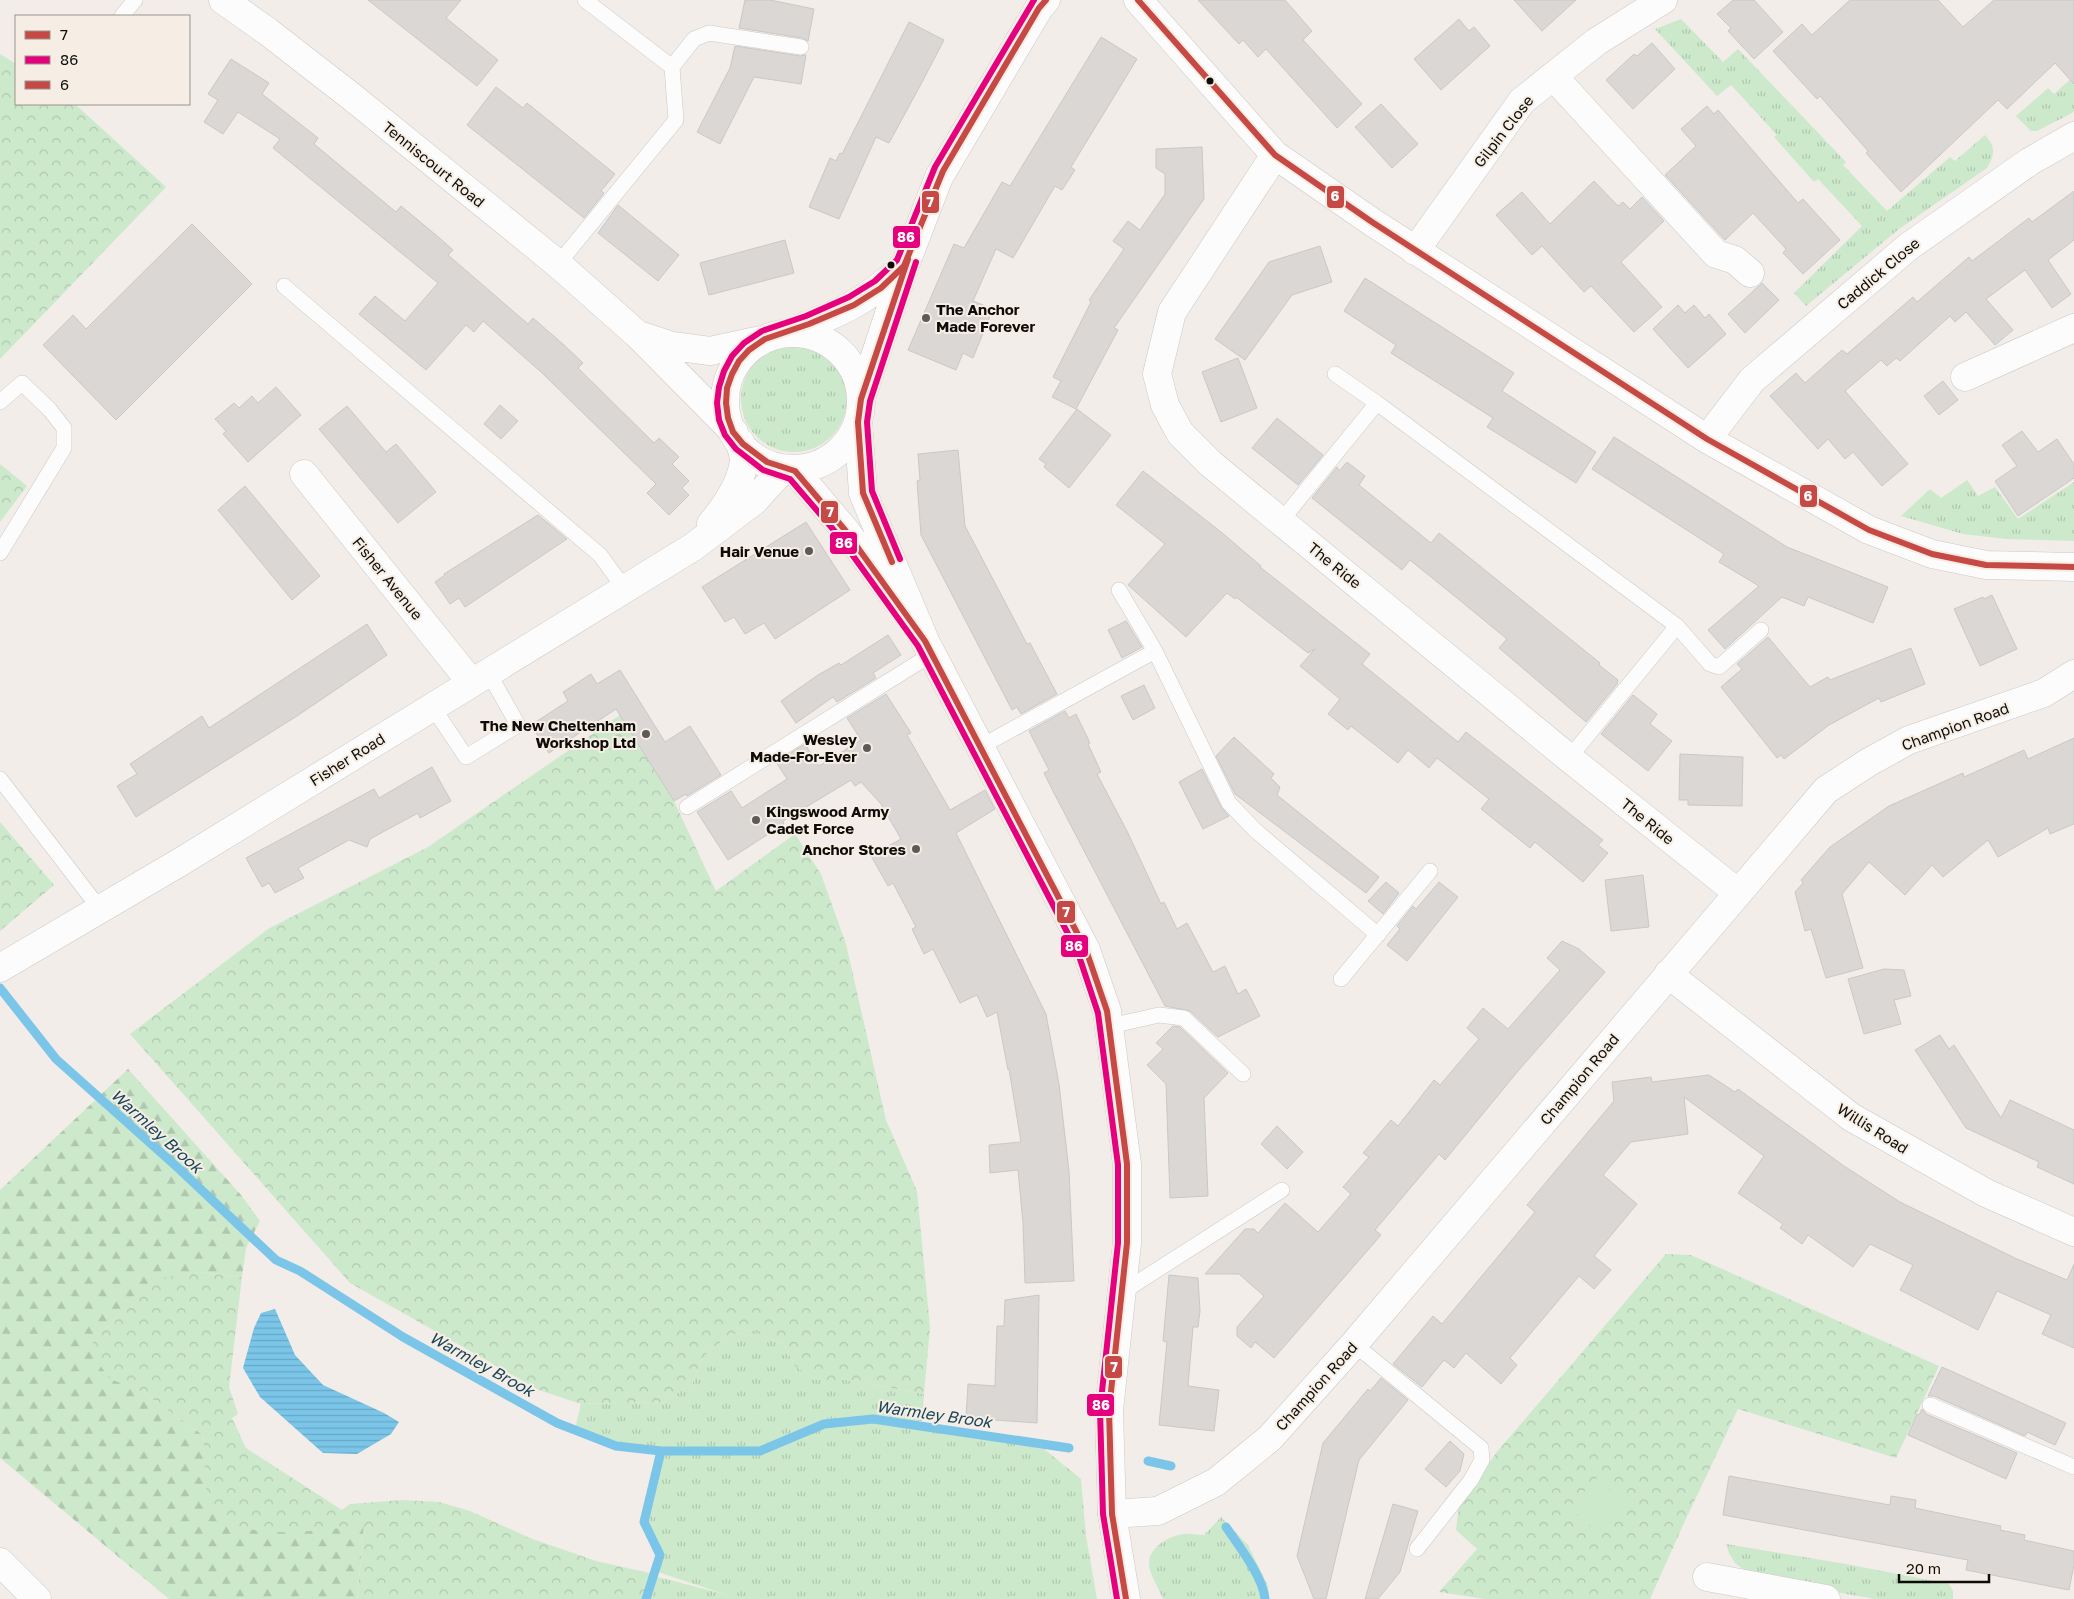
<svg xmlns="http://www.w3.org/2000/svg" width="2074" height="1599" font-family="'Golos Text',sans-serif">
	<defs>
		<pattern id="grass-tufts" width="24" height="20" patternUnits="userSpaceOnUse" patternTransform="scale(1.25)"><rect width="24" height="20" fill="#cde9cc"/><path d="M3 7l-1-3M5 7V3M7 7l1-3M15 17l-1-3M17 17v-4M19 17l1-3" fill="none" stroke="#afc7ae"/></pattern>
		<pattern id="forest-firs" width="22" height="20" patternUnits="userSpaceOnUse" patternTransform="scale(1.25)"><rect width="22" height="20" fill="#cde9cc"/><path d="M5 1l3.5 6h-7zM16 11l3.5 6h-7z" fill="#afc7ae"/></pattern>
		<pattern id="park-crowns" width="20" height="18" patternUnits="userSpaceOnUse" patternTransform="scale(1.25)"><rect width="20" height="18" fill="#cde9cc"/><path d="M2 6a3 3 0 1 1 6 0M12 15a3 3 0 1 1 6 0" fill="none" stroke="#afc7ae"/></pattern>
		<pattern id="water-rules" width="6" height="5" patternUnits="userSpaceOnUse" patternTransform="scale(1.25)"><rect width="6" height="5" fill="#7ac5e8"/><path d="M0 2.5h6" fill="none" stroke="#68a8c6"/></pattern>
	</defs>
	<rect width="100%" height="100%" fill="#f2ede8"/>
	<path fill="url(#grass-tufts)" d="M1681,19L1723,62L1738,49L1846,162L1843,165L1887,211L1950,157L1955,161L1985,135C1996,147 1995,154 1987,168L1899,229L1806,306L1794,293L1862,226L1818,179L1814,182L1774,137L1777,135L1731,85L1717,96L1655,29Z
		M2074,76V112L2037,131H2031L2016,116L2048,88L2054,94Z
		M741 399a53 53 0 1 1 106 0a53 53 0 1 1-106 0Z
		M1967,480L1978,496L1995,487L2018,519L2074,482V541L2006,539L1963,534L1901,516L1930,489L1941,498Z
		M751,1330L784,1345L795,1366L817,1380H846L924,1394L922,1421L879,1420L1044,1449L1081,1479L1086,1536L1097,1599H642L654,1576L724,1594L655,1571L660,1555L644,1522L661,1451L616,1446L574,1433L581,1404L663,1402L692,1384L704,1356L728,1336Z
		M1221,1517L1248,1545L1268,1586L1269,1599H1163C1159,1589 1153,1580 1150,1570C1144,1550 1167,1536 1184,1534C1190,1533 1198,1535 1204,1535Z
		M1726,1544L1846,1564L1949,1584L1953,1591V1599H1875L1755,1578L1735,1563L1729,1553Z"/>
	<path fill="url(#forest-firs)" d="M128,1069L241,1195L260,1221L246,1248L242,1277L199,1272L161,1279L104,1330L141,1391L203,1435L209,1497L364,1526L357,1599H169L0,1458V1190Z"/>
	<path fill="url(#park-crowns)" d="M0,54L16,64V104H75L166,187L0,359Z
		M0,464L27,486L0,522Z
		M620,715L674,801L716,891L795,834L821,874L846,944L886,1120L917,1191L930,1327L924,1394L846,1380H817L795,1366L784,1345L751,1330L728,1336L704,1356L692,1384L663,1402L581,1404L539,1390L350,1283L130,1034L268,929L428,847Z
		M0,822L54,885L0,931Z
		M1666,1254L1691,1255L1939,1366L1896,1458L1738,1409L1684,1523L1650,1599H1485L1439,1592L1477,1549L1456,1530L1459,1504L1496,1453Z
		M199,1272L242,1277L229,1387L238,1414L232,1418L246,1448L342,1510L350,1504L403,1500L439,1502L470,1511L530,1538L596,1561L654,1574L642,1599H357L364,1526C324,1528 224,1550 208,1497C204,1482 205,1452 203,1435L141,1391L110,1379L97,1361L92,1344L104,1330L161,1278Z"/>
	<path fill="#cde9cc" d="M1596,1478L1627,1505L1601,1535L1570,1508Z"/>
	<path fill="url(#water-rules)" d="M275,1309L295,1355L323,1385L384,1413L399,1422L391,1434L357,1454L323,1453L260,1397L243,1368L254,1328L261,1313Z"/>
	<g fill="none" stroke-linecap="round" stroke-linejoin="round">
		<path stroke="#7ac5e8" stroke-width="9" d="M0,988L56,1059L177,1167L276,1260L300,1271L403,1337L557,1423L616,1446L661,1451H760L824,1424L873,1419L1069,1448
			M1148,1461L1171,1466
			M1226,1527C1239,1546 1263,1577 1265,1599
			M646,1599L660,1555L644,1522L661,1451"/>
	</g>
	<path fill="#dad7d5" stroke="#cac8c7" d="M368,0H461L446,18L498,60L477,86Z
		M745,0H770L814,9L808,41L802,38L739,28Z
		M1198,0H1285L1312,31L1303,40L1362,104L1337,128L1266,49L1258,57L1243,40L1239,44Z
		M1514,0H1576L1542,31Z
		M1733,0H1754L1783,32L1754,59L1728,31L1731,28L1717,14Z
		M1850,0H1938L1963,27L1994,0H2074V84L2055,63L2007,109L1998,100L1901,192L1866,153L1868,151L1820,96L1817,99L1773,51L1802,24L1812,35Z
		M1459,19L1469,31L1474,27L1490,46L1441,90L1414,59Z
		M909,22L944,40L920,86L889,143L876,137L839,219L809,207L830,158L836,161L840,153L842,154Z
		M1101,37L1137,59L1071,167L1075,170L1062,190L1055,186L1013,258L996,249L973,301L993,309L973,358L963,353L956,370L908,350L954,244L964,248L1002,182L1010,186Z
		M1652,43L1675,69L1633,109L1606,80L1634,54L1637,56Z
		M735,46L800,56L806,55L801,84L754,77L720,144L697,132L730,68Z
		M231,59L269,83L262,94L318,138L314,144L396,212L401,206L436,235L453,250L448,255L528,324L533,318L564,345L583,363L578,368L654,443L659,438L679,457L672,464L689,481L682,488L689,495L669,515L647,493L656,484L541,372L483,321L474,332L466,325L426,370L359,314L375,296L405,321L438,283L273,148L280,139L238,112L223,134L204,122L218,100L208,94Z
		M496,87L523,108L527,103L615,174L601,191L604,193L584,218L467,125Z
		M1381,104L1418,144L1392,168L1355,127Z
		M1707,106L1714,114L1718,110L1798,203L1803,199L1840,240L1803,274L1783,253L1786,249L1753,213L1725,240L1665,175L1696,146L1681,129Z
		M1202,147L1204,199L1114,328L1118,330L1076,409L1052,397L1061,381L1053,377L1091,302L1089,300L1124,249L1113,241L1128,221L1140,230L1165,194V174L1156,168V149Z
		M1594,181L1618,206L1623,202L1630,209L1642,197L1664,221L1621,262L1662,307L1634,332L1591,286L1584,292L1542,246L1532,255L1496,215L1522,192L1550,224Z
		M2074,191V240L2048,260L2071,294L2052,308L2025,270L1986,299L2013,330L1995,345L1966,312L1955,322L1950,316L1900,361L1896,358L1887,366L1881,360L1845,391L1908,464L1882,486L1853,452L1845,459L1828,439L1818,449L1770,396L1796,373L1805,383L1842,350L1847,354L1913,297L1917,302L1969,257L1972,261L2029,218L2032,222Z
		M618,205L679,255L658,281L598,233Z
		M192,224L252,284L116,420L43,345L73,315L86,329Z
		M785,240L794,273L709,295L700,263Z
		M1320,246L1332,282L1292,295L1245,360L1215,339L1269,262Z
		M1365,278L1514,373L1502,391L1596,452L1576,483L1487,427L1493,418L1391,353L1396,345L1344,311Z
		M1762,283L1779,300L1745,333L1728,314Z
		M1678,305L1685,313L1694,305L1705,318L1709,314L1726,334L1688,368L1653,329Z
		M1238,358L1257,408L1221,422L1202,372Z
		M1943,381L1958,400L1939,415L1924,396Z
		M276,387L301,415L248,462L223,434L226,431L215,419L234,403L239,408L252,396L258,403Z
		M500,405L518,421L501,439L484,424Z
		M347,406L386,452L396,444L436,492L398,523L319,429Z
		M1077,409L1111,435L1069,488L1044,467L1046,464L1039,459Z
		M1277,418L1323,455L1298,485L1252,448Z
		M2022,431L2038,452L2057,439L2074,464V478L2018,516L1995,481L2017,466L2002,445Z
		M1614,437L1787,547L1888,587L1873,623L1808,597L1804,606L1782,597L1725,649L1708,630L1759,586L1719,562L1724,554L1592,469Z
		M958,450L965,526L1027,644L1030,643L1057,694L1021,714L1017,707L1012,710L921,535L917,481L920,480L918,454Z
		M1347,462L1365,476L1359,485L1431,543L1439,533L1600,663L1599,665L1618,680L1617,682L1618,683L1586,722L1499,648L1507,639L1457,598L1410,560L1402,570L1312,498L1337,467L1339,471Z
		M1143,471L1221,532L1261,566L1260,567L1370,654L1362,664L1458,742L1466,732L1603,840L1598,845L1608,853L1583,882L1535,842L1530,848L1481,809L1489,799L1437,758L1429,768L1408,750L1398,763L1351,726L1348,730L1328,714L1340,699L1300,666L1315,649L1308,653L1236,597L1235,599L1227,593L1186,637L1128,585L1165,544L1116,505Z
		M245,486L320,576L292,600L218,510Z
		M538,515L567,539L465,607L459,598L450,604L435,582L445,575L444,574Z
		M806,522L850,590L775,639L764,623L745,634L734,617L725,622L702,587Z
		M1992,595L2017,649L1980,666L1954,609L1983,597L1984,599Z
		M1126,621L1142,647L1122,658L1108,630Z
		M367,624L387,655L297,716L136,817L117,786L137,774L130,764L202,716L209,728Z
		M888,635L901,655L873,673L876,678L837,702L833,697L796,723L781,701L818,675L839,663L841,665Z
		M1768,637L1810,687L1828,677L1830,680L1911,648L1925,684L1881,702L1879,698L1829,725L1784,759L1781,755L1777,758L1721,687L1742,669L1737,664Z
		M620,670L665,742L690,726L721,775L687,796L686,794L674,801L616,709L549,753L531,725L568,701L563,692L591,674L597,684Z
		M1144,685L1155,708L1133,720L1121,696Z
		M886,694L911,733L907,735L950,810L985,790L995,809L956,833L1046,1014L1059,1084L1069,1171L1074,1281L1025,1283L1023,1223L1018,1170L990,1173L989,1145L1021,1142L1009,1069L1008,1070L997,1012L987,1017L977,995L960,1003L933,949L924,954L912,929L916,927L893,883L888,886L871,856L901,839L881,804L861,782L855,786L851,780L783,821L784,824L728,860L697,812L731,791L742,808L787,779L776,762L805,744L819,766L861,740L847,718Z
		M1633,695L1657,714L1650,724L1672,741L1648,771L1601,734Z
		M1065,711L1069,718L1076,714L1090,743L1088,744L1101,772L1097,774L1127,831L1161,904L1164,902L1177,929L1187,923L1213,972L1225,966L1238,994L1246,989L1260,1016L1218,1037L1190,1011L1165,1006L1055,795L1044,773L1049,770L1029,731Z
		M1234,737L1274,774L1271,778L1280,787L1277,795L1379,877L1366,893L1235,794L1216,756Z
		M2074,738V824L2050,834L2048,828L1998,857L1988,840L1943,877L1932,865L1905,895L1869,862L1842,894L1863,968L1826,978L1811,929L1805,931L1795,892L1803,883L1801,880L1830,847L1889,806L1963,773L1964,777L2024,750L2028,759Z
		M1680,754L1743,757L1742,806L1688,805V800H1679Z
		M432,767L451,801L420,818L418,813L370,839L367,847L349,840L298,868L304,878L275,893L269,883L262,887L246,858L374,789L379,798Z
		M1202,769L1221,807L1229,816L1203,829L1179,782Z
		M1643,875L1649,927L1611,931L1605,880Z
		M1386,882L1399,893L1383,914L1368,901Z
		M1439,882L1458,897L1407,961L1387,945L1400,929L1397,926L1413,906L1416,909Z
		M1562,941L1579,949L1605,972L1518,1071L1445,1160L1439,1154L1375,1230L1381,1235L1274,1358L1255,1342L1251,1348L1237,1336V1327L1264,1296L1239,1274H1205L1245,1229H1254L1258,1233L1285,1203L1318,1232L1351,1194L1343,1187L1369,1157L1363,1153L1391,1120L1398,1126L1434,1080L1440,1085L1479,1039L1467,1028L1483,1008L1508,1029L1560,970L1547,958Z
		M1884,969L1904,970L1911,996L1894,1000L1901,1024L1864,1034L1848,979Z
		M1173,1026L1180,1027L1228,1073L1204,1098L1208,1196L1170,1198L1166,1084L1147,1065L1163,1049L1156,1043Z
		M1940,1035L1949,1049L1954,1045L2001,1118L2010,1100L2074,1130V1184L2037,1167L2039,1162L1966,1128L1915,1050Z
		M1709,1075L1735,1092L1738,1089L1844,1166L1900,1202L2017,1259L2067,1280L2074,1264V1348L2042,1334L2051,1315L1997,1291L1978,1330L1900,1290L1913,1265L1870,1244L1853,1267L1808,1235L1802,1244L1780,1228L1783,1224L1738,1193L1764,1156L1684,1097L1688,1134L1631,1142L1603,1175L1637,1204L1594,1256L1611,1270L1594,1289L1579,1276L1510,1358L1517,1365L1501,1384L1466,1353L1454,1368L1444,1360L1422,1387L1393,1364L1433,1316L1442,1324L1535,1212L1527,1205L1614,1101L1612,1082L1651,1077L1652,1082Z
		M1277,1126L1303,1152L1287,1169L1261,1144Z
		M1169,1275L1198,1278L1200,1311L1198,1327H1193L1188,1386L1219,1390L1214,1431L1159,1425L1167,1342L1163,1341Z
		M1039,1295L1037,1423L966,1418L968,1384L995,1386L997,1326H1004L1005,1300Z
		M1942,1367L2066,1423L2055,1445L2027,1432L2025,1436L1934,1396H1928Z
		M1381,1378L1408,1400L1359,1460L1326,1599H1314L1297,1556L1323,1443L1368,1389L1370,1391Z
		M1922,1409L1926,1414L2017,1453L2006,1479L1908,1435L1917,1414L1919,1415Z
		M1450,1441L1464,1454L1460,1471L1446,1487L1425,1469Z
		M1729,1476L1890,1505L1891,1496L1916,1500L1915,1508L2001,1526L2000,1530L2025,1535L2024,1540L2074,1551V1565L2069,1590L1966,1570L1968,1560L1723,1515Z
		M1393,1504L1418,1511L1400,1572L1378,1599H1365Z"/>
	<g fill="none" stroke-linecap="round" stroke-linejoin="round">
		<g stroke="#ccc8c4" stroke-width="16">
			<path id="service" d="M122,16L135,0
				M672,67L694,39L709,33L801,47
				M558,264L676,120L672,67L585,0
				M284,286L600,555L624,588
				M1335,374L1377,403L1677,626L1710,664L1719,667L1761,630
				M0,402L22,383L50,410L64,428V448L0,553
				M1281,521L1377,403
				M1119,590L1155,651L1229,803L1255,830L1378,935
				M432,706L466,757L518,725L488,672
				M980,747L1155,651
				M1569,758L1677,626
				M0,779L100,909
				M687,807L932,654
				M1341,979L1430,871
				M1110,1026L1159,1015L1184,1018L1243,1074
				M1121,1293L1282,1190
				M1354,1344L1481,1448L1482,1460L1471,1480L1417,1549
				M1930,1405L2074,1467"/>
		</g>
		<g stroke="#ccc8c4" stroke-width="29">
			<path id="minor" d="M1138,0L1275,155L1372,222L1707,439L1869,530L1932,554L1986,565L2074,567
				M1553,76L1716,254L1735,260L1750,273
				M1275,155L1172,312L1157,374L1165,405L1180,433L1211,464L1569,758L1737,892
				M1415,251L1522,101L1596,42L1663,0
				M1965,377L2074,328
				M1707,439L1752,380L1908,247L2029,162L2074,136
				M304,474L471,682
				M711,524C726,506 741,485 744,461C744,455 741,448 740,442
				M0,968L182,861L693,547L754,501L782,470
				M1668,974L1851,1117L1986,1193L2074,1232
				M1112,1514L1158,1511L1216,1482L1270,1438L1354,1344L1826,790L1869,762L1909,740L2044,693L2074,674
				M0,1562L37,1599
				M1707,1577L1826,1599"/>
		</g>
		<g stroke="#ccc8c4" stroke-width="29">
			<path id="tertiary" d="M223,0L267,31L352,97L558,264L638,335L734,432
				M789,332C838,314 865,303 904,266
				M725 401a68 68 0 1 1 136 0a68 68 0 1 1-136 0Z
				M642,336L672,346L710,351L761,340
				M861,399L905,265L939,177L1039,8L1046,0
				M858,422L863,493L925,641L1086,950L1107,1011L1127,1164V1243L1109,1410L1112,1514L1126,1599
				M795,471L845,530L897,601"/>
		</g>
		<use href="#service" stroke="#fdfcfc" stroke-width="15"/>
		<use href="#minor" stroke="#fdfcfc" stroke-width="28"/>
		<use href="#tertiary" stroke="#fdfcfc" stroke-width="28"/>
		<g stroke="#f6eee4" stroke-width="10">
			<path id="bus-1" d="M1046,0L1039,8L943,171L904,266L881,288L854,305L809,324L765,339L749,350L739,361L732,374L727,388L726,403L728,418L733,432L743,444L767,462L795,471L845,530L925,641L1086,950L1107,1011L1127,1164V1243L1109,1410L1112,1514L1126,1599
				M892,562L863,493L858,422L861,399L908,259"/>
		</g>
		<g stroke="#f6eee4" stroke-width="10">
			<path id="bus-2" d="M1034,0L935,167L897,260L875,281L849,297L806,316L762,331L744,343L732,356L724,371L719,387L717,403L719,420L725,435L736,449L763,470L790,479L838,535L918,646L1078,953L1098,1013L1118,1165V1243L1100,1410L1103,1514L1117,1599
				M900,559L872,491L867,422L870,401L916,262"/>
		</g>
		<g stroke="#f6eee4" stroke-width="10">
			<path id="bus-3" d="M1138,0L1275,155L1372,222L1707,439L1869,530L1932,554L1986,565L2074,567"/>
		</g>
		<use href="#bus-1" stroke="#c64945" stroke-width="6"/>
		<use href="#bus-2" stroke="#e5007d" stroke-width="6"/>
		<use href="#bus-3" stroke="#c64945" stroke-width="6"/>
	</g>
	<g fill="#0e0c09" stroke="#f6eee4" stroke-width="2">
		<circle cx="1210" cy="81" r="4.5"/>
		<circle cx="891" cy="265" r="4.5"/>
	</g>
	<g fill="#5e5b57" stroke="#f6eee4" stroke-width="2">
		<circle cx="926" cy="318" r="5"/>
		<circle cx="809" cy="551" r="5"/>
		<circle cx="646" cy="734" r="5"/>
		<circle cx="867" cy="748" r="5"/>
		<circle cx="756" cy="820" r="5"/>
		<circle cx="916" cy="849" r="5"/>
	</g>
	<g text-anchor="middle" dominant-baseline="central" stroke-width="4" stroke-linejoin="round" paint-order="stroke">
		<g font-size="15" fill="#0e0c09" stroke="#f6eee4">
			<text transform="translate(1503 131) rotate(-52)">Gilpin Close</text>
			<text transform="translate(434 164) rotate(39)">Tenniscourt Road</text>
			<text transform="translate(1878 273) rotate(-40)">Caddick Close</text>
			<text transform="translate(1335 565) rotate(39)">The Ride</text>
			<text transform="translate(388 578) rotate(51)">Fisher Avenue</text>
			<text transform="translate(1955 726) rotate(-20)">Champion Road</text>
			<text transform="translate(347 759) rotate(-32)">Fisher Road</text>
			<text transform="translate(1648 821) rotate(39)">The Ride</text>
			<text transform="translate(1579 1079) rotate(-50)">Champion Road</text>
			<text transform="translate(1873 1128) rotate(32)">Willis Road</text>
			<text transform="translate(1316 1386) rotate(-48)">Champion Road</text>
		</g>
		<g font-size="15" font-weight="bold" fill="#0e0c09" stroke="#f6eee4" text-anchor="end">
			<text x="936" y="309" text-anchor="start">The Anchor<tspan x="936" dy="17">Made Forever</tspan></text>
			<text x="799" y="551">Hair Venue</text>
			<text x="636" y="725">The New Cheltenham<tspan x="636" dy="17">Workshop Ltd</tspan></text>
			<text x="857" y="739">Wesley<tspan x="857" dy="17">Made-For-Ever</tspan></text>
			<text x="766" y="811" text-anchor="start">Kingswood Army<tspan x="766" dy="17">Cadet Force</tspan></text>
			<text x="906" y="849">Anchor Stores</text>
		</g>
		<g font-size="16" font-style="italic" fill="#17455b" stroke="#f6eee4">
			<text transform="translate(157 1131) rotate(42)">Warmley Brook</text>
			<text transform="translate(482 1364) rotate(29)">Warmley Brook</text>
			<text transform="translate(934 1414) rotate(8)">Warmley Brook</text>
		</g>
	</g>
	<g stroke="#f6eee4" stroke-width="2">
		<rect x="1326" y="185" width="19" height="24" rx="5" fill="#c64945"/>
		<rect x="921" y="190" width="19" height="24" rx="5" fill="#c64945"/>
		<rect x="892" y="225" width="29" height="24" rx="5" fill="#e5007d"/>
		<rect x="1799" y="484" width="19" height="24" rx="5" fill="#c64945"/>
		<rect x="820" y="500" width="19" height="24" rx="5" fill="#c64945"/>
		<rect x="829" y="531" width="29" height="24" rx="5" fill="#e5007d"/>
		<rect x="1056" y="900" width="20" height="24" rx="5" fill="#c64945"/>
		<rect x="1060" y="934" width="29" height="24" rx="5" fill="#e5007d"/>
		<rect x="1104" y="1355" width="19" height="24" rx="5" fill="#c64945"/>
		<rect x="1086" y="1393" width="29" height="24" rx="5" fill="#e5007d"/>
	</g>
	<g font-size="14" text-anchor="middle" font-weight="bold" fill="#fff">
		<text x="1335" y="201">6</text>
		<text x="930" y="207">7</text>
		<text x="906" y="242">86</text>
		<text x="1808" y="501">6</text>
		<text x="830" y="517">7</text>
		<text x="844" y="548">86</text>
		<text x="1066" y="917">7</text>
		<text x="1074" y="951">86</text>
		<text x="1114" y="1372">7</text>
		<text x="1101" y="1410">86</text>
	</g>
	<rect x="15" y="15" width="175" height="90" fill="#f6eee4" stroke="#99948c"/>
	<rect x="25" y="31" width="25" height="8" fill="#c64945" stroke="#99948c"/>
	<text x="60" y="40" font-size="15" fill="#0e0c09">7</text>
	<rect x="25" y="56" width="25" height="8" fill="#e5007d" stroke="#99948c"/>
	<text x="60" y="65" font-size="15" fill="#0e0c09">86</text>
	<rect x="25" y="81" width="25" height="8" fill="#c64945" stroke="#99948c"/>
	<text x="60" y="90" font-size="15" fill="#0e0c09">6</text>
	<path d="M1899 1574v8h90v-8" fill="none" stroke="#0e0c09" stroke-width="2.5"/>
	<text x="1906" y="1574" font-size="15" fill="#0e0c09" stroke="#f6eee4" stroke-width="4" paint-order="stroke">20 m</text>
</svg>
